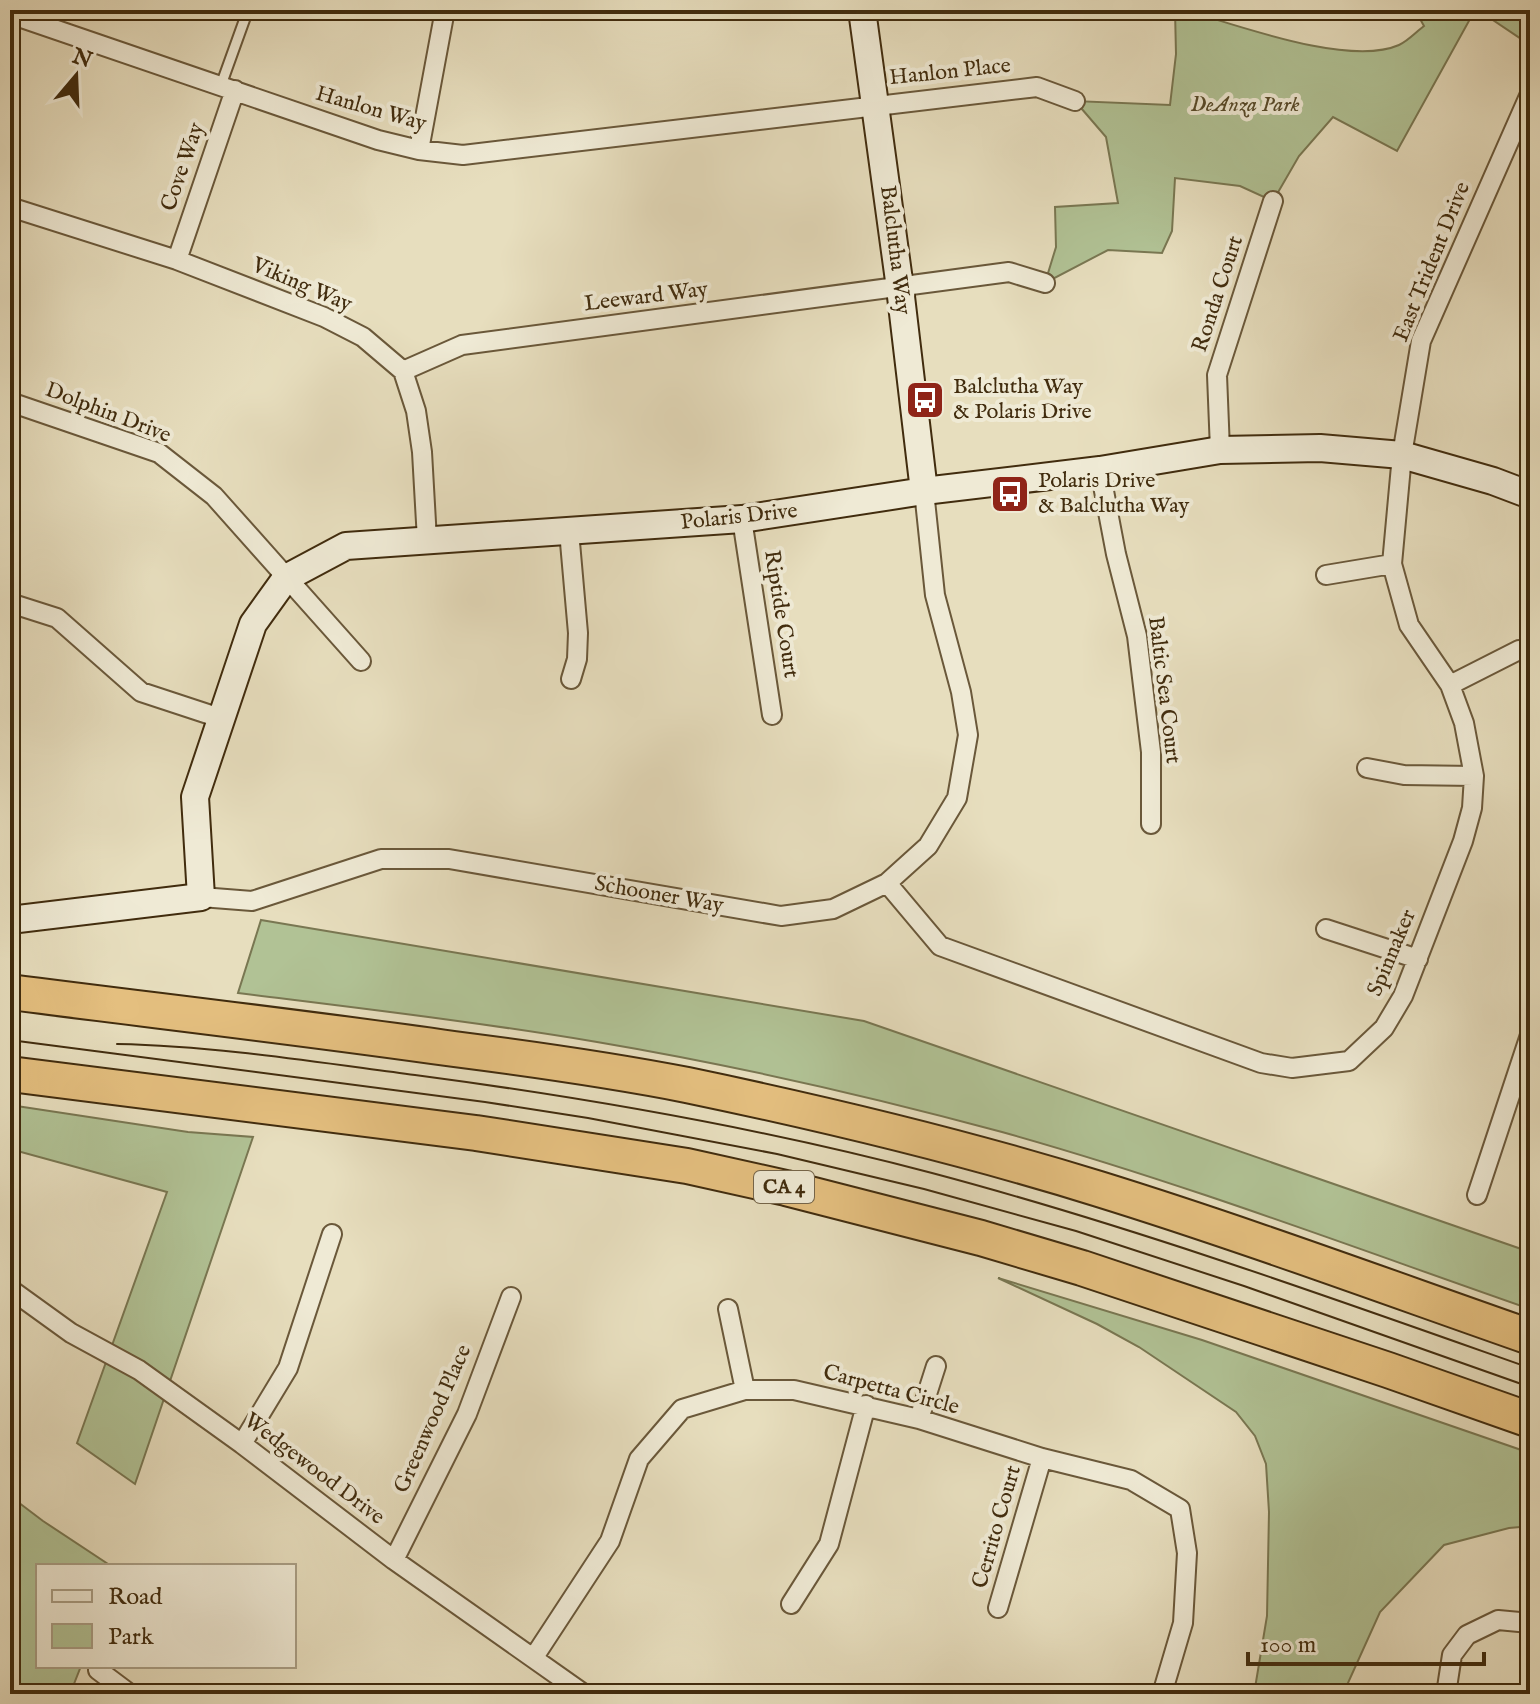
<svg xmlns="http://www.w3.org/2000/svg" width="1540" height="1704" font-family="'IM FELL English',serif">
	<rect width="100%" height="100%" fill="#e7debe"/>
	<filter id="stains"><feTurbulence type="fractalNoise" baseFrequency=".0025" numOctaves="4"/><feColorMatrix values="0 0 0 0 .2 0 0 0 0 .09 0 0 0 0 .02 0 0 0 .5 -.17"/></filter>
	<radialGradient id="worn" r=".72"><stop offset=".6" stop-color="#630" stop-opacity="0"/><stop offset="1" stop-color="#630" stop-opacity=".3"/></radialGradient>
	<path fill="#b1c295" stroke="#797752" stroke-width="2" d="M1175,10H1185C1237,25 1349,67 1399,45C1408,41 1416,32 1424,26L1415,10H1475L1397,151L1333,117L1299,156L1273,201L1240,186L1175,178L1172,231L1162,253L1108,250L1045,283L1056,247L1055,207L1118,203L1106,137L1075,101L1170,105L1176,54Z
		M1478,10H1530V45Z
		M261,920L864,1021L1530,1252V1309C1355,1248 1181,1182 1002,1132C869,1096 733,1065 597,1042C478,1022 358,1008 238,993Z
		M10,1105L188,1132L253,1137L135,1484L77,1443L167,1192L10,1149Z
		M998,1278L1202,1340L1530,1453V1526L1509,1528L1444,1545L1380,1612L1343,1694H1254L1267,1616L1269,1512L1266,1464L1255,1436L1236,1412L1139,1347L1097,1324Z
		M10,1496L43,1521L111,1566H38V1666H81L70,1694H10Z"/>
	<g fill="none" stroke-linecap="round" stroke-linejoin="round">
		<g stroke="#6a583a" stroke-width="13">
			<path id="lane" d="M41,25L51,10
				M221,85L248,10"/>
		</g>
		<g stroke="#6a583a" stroke-width="22">
			<path id="street" d="M10,14L378,140L419,150L463,155L1037,87L1075,101
				M419,150L445,10
				M10,207L177,260L324,317L363,337L403,371L416,411L422,452L427,540
				M177,260L235,90
				M403,371L462,345L1009,272L1045,283
				M10,402L159,453L214,496L361,661
				M1220,450L1217,375L1273,201
				M1100,470L1116,554L1137,636L1151,752V824
				M742,519L772,715
				M569,531L578,633L577,659L571,679
				M1326,575L1392,564
				M10,603L57,618L141,692L220,718
				M1450,685L1519,650
				M1367,768L1404,775L1474,776
				M887,883L940,946L1261,1063L1292,1068L1349,1061L1384,1028L1403,996L1463,841L1472,808L1474,776L1464,723L1450,685L1409,625L1392,564L1402,455L1421,341L1530,94
				M201,897L252,901L381,859H449L781,916L833,909L887,883L928,846L957,798L968,735L961,692L935,595L924,491
				M1326,929L1418,959
				M1477,1195L1530,1035
				M10,1289L71,1333L139,1370L242,1444L394,1560L584,1694
				M728,1309L745,1390
				M919,1419L936,1366
				M242,1444L288,1368L332,1234
				M394,1560L467,1414L511,1297
				M791,1604L829,1544L866,1405
				M998,1608L1042,1458
				M534,1657L610,1541L639,1459L682,1409L745,1390H794L919,1419L1042,1458L1131,1480L1180,1509L1187,1553L1183,1623L1162,1694
				M98,1670L130,1694
				M1446,1694L1452,1655L1467,1635L1498,1620L1530,1623"/>
		</g>
		<g stroke="#412c0e" stroke-width="30">
			<path id="secondary" d="M862,10L900,288L924,491
				M10,920L201,897L195,797L253,624L286,578L346,546L742,519L924,491L1100,470L1220,450L1320,448L1402,455L1493,481L1530,495"/>
		</g>
		<g stroke="#412c0e" stroke-width="38">
			<path id="highway" d="M10,992C158,1011 307,1028 454,1049C532,1059 610,1070 687,1085C826,1114 964,1147 1099,1189C1244,1234 1387,1287 1530,1337
				M10,1074L476,1133L687,1166L786,1188L981,1238L1082,1268L1388,1370L1530,1420"/>
		</g>
		<use href="#lane" stroke="#efead5" stroke-width="9"/>
		<use href="#street" stroke="#efead5" stroke-width="18"/>
		<use href="#secondary" stroke="#efead5" stroke-width="26"/>
		<use href="#highway" stroke="#e4bf7f" stroke-width="34"/>
		<path stroke="#412c0e" stroke-width="2" d="M10,1040L485,1102L588,1118L777,1154L924,1189L1076,1231L1244,1286L1530,1387
			M117,1044C217,1046 316,1062 415,1075C589,1098 762,1128 932,1173C1135,1227 1332,1298 1530,1368"/>
	</g>
	<defs>
		<g id="bus-square" transform="scale(2)"><rect x="-9" y="-9" width="18" height="18" rx="4" fill="#8f2418" stroke="#efead5"/><path d="M-5-6H5V4H4V6H2V4H-2V6H-4V4H-5ZM-3.5-4V0h7V-4ZM-3.5 1.2v1.5H-2V1.2ZM2 1.2v1.5H3.5V1.2Z" fill="#fff"/></g>
	</defs>
	<g fill-rule="evenodd">
		<use href="#bus-square" x="925" y="400"/>
		<use href="#bus-square" x="1010" y="494"/>
	</g>
	<g text-anchor="middle" dominant-baseline="central" stroke-width="8" stroke-linejoin="round" paint-order="stroke">
		<rect fill="#efead5" stroke="#75654a" stroke-width="2" x="754" y="1171" width="60" height="32" rx="6"/>
		<g font-size="20" font-weight="bold" fill="#412c0e">
			<text x="784" y="1187">CA 4</text>
		</g>
		<g font-size="22" fill="#412c0e" stroke="#efead5">
			<text transform="translate(950 72) rotate(-6)">Hanlon Place</text>
			<text transform="translate(371 109) rotate(16)">Hanlon Way</text>
			<text transform="translate(183 167) rotate(-71)">Cove Way</text>
			<text transform="translate(895 250) rotate(83)">Balclutha Way</text>
			<text transform="translate(1432 262) rotate(-68)">East Trident Drive</text>
			<text transform="translate(302 285) rotate(23)">Viking Way</text>
			<text transform="translate(1218 294) rotate(-72)">Ronda Court</text>
			<text transform="translate(646 297) rotate(-7)">Leeward Way</text>
			<text transform="translate(108 413) rotate(21)">Dolphin Drive</text>
			<text transform="translate(739 517) rotate(-6)">Polaris Drive</text>
			<text transform="translate(781 614) rotate(81)">Riptide Court</text>
			<text transform="translate(1164 690) rotate(83)">Baltic Sea Court</text>
			<text transform="translate(659 895) rotate(10)">Schooner Way</text>
			<text transform="translate(1392 953) rotate(-67)">Spinnaker</text>
			<text transform="translate(891 1390) rotate(15)">Carpetta Circle</text>
			<text transform="translate(433 1419) rotate(-66)">Greenwood Place</text>
			<text transform="translate(314 1469) rotate(37)">Wedgewood Drive</text>
			<text transform="translate(997 1527) rotate(-74)">Cerrito Court</text>
		</g>
		<g font-size="22" font-style="italic" fill="#574a29" stroke="#efead5">
			<text x="1245" y="105">DeAnza Park</text>
		</g>
		<g font-size="22" fill="#412c0e" stroke="#efead5" text-anchor="start">
			<text x="953" y="387">Balclutha Way<tspan x="953" dy="25">&amp; Polaris Drive</tspan></text>
			<text x="1038" y="481">Polaris Drive<tspan x="1038" dy="25">&amp; Balclutha Way</tspan></text>
		</g>
	</g>
	<rect width="1540" height="1704" fill="none" stroke="#e7debe" stroke-width="40"/>
	<rect x="12" y="12" width="1516" height="1680" fill="none" stroke="#412c0e" stroke-width="4"/>
	<rect x="20" y="20" width="1500" height="1664" fill="none" stroke="#412c0e" stroke-width="2"/>
	<rect x="36" y="1564" width="260" height="104" fill="#efead5" stroke="#a99e85" stroke-width="2"/>
	<rect x="52" y="1590" width="40" height="12" fill="#efead5" stroke="#a99e85" stroke-width="2"/>
	<text x="108" y="1604" font-size="24" fill="#412c0e">Road</text>
	<rect x="52" y="1624" width="40" height="24" fill="#b1c295" stroke="#a99e85" stroke-width="2"/>
	<text x="108" y="1644" font-size="24" fill="#412c0e">Park</text>
	<g transform="translate(76 76) rotate(19)" stroke="#efead5" stroke-width="6" paint-order="stroke">
	<path d="M0-6L14 30L0 20L-14 30Z" fill="#412c0e"/>
	<text y="-12" font-size="22" font-weight="bold" text-anchor="middle" fill="#412c0e">N</text>
	</g>
	<path d="M1248 1652v12h236v-12" fill="none" stroke="#412c0e" stroke-width="4"/>
	<text x="1260" y="1652" font-size="24" fill="#412c0e" stroke="#efead5" stroke-width="6" paint-order="stroke">100 m</text>
	<rect width="100%" height="100%" filter="url(#stains)"/>
	<rect width="100%" height="100%" fill="url(#worn)"/>
</svg>
